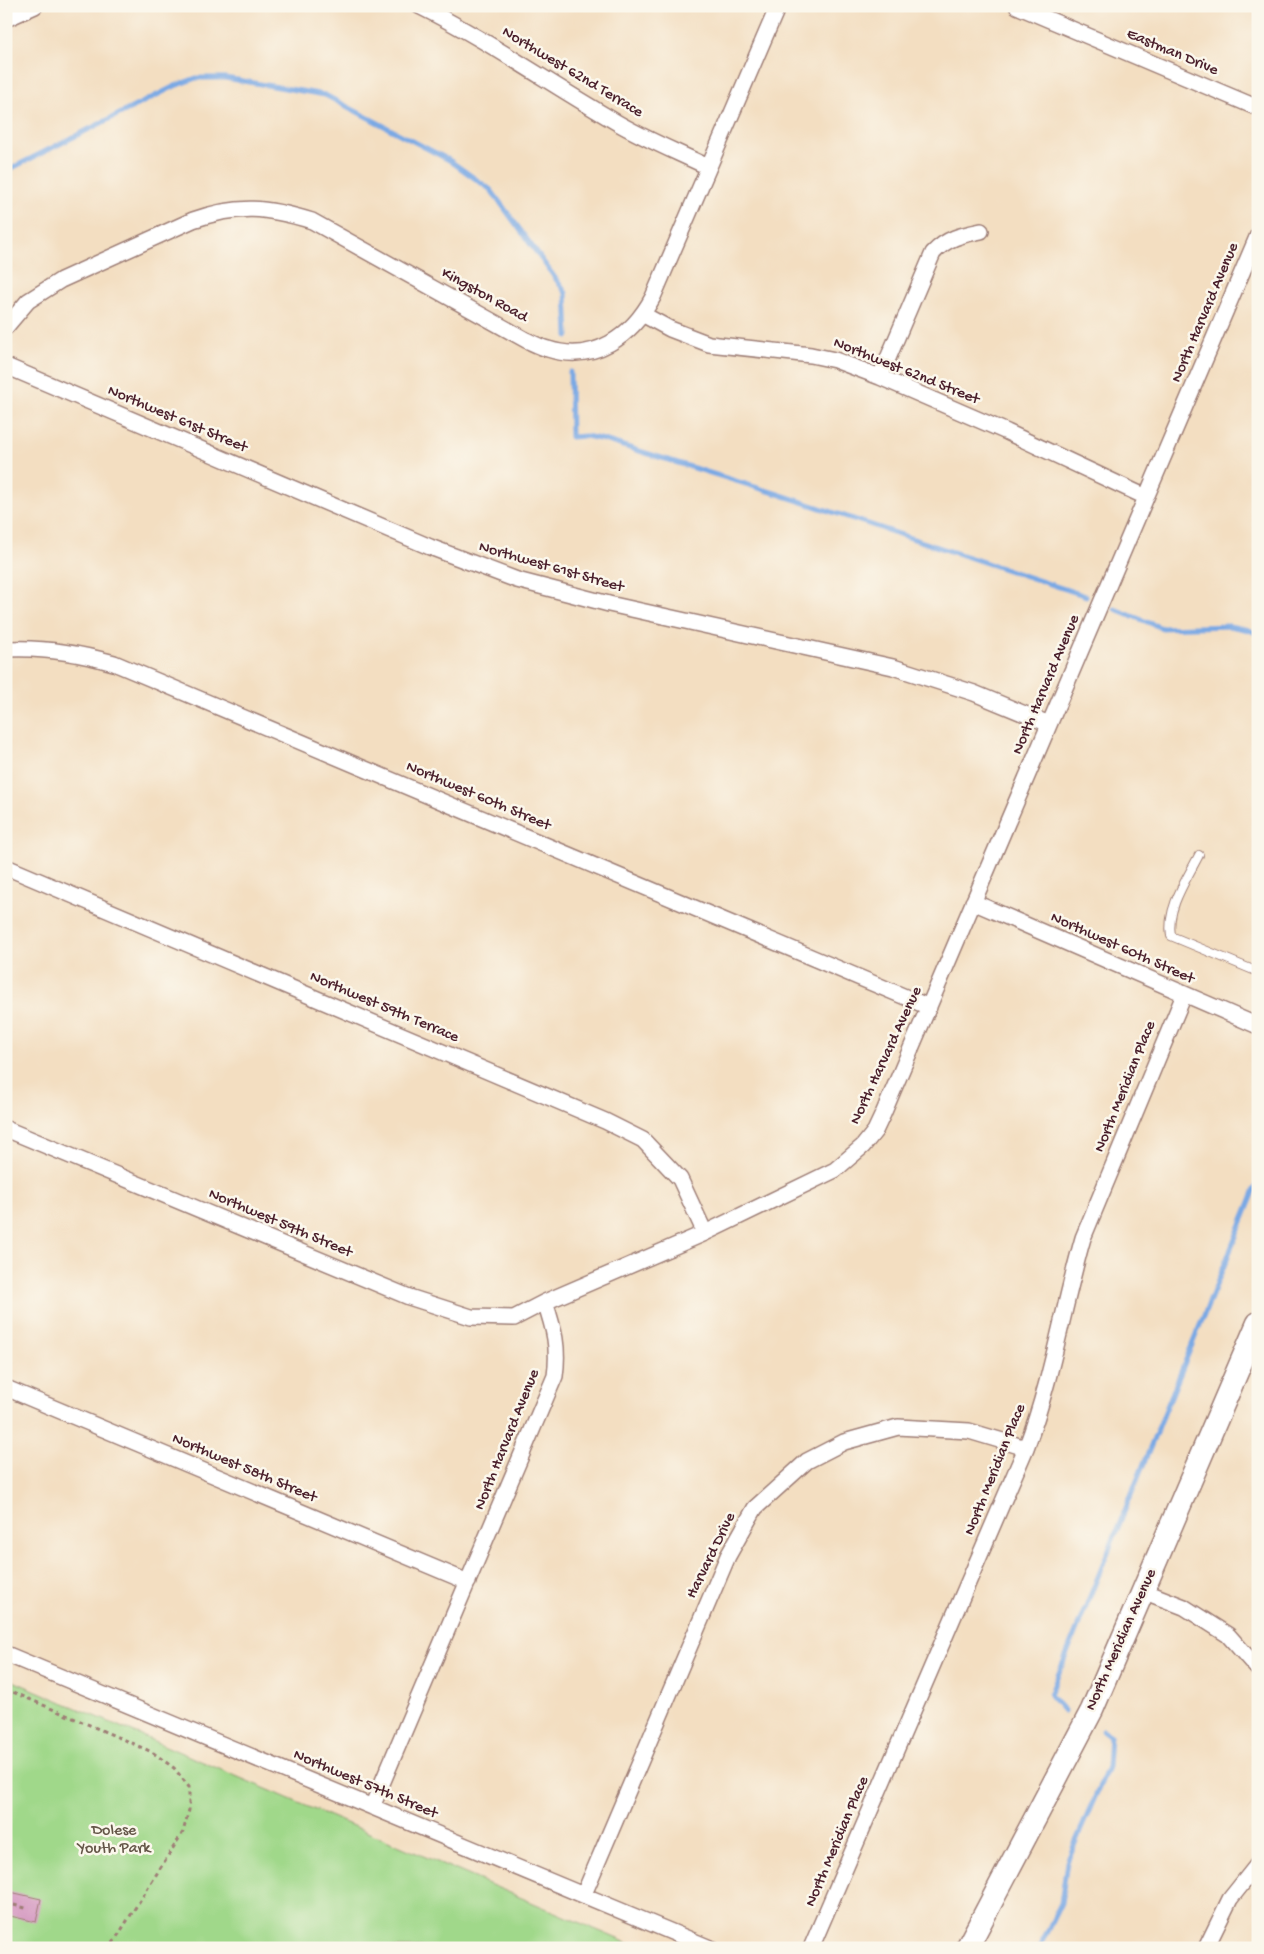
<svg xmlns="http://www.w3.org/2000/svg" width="1264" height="1954" font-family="'Gochi Hand',sans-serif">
	<rect width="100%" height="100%" fill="#fbf7ec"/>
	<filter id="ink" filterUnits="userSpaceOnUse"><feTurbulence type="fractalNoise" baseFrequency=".02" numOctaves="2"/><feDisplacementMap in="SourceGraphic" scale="10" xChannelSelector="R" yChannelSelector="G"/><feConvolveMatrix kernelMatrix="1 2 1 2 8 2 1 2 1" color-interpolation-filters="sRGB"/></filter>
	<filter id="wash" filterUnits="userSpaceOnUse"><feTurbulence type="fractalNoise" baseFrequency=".0096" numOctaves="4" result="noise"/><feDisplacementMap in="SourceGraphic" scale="20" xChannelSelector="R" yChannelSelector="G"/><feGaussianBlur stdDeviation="1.12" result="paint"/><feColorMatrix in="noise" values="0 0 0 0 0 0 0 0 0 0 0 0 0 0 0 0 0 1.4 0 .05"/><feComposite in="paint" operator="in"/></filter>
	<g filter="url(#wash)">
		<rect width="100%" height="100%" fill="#f3dec1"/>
		<path fill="#a0d88a" stroke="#757c5a" d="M6,1678L639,1948H6Z"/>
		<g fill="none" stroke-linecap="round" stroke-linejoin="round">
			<path stroke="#7aa9e4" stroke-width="5" d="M6,171L175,86L196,78H225L325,95L449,160L491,190L566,293L568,336
				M570,372L571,437L586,436L604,440L778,494L1086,596
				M1115,609L1162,628L1229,626L1249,630L1258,634
				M1064,1711L1050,1695L1258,1182
				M1039,1948L1061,1903L1067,1862L1108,1767L1110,1736L1102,1730"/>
		</g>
		<g id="blocks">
			<path fill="#d08dbc" d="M6,1891L41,1899L36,1922L6,1915Z"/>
		</g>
	</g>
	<g filter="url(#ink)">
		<use href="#blocks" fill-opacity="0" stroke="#9e7e76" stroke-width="1"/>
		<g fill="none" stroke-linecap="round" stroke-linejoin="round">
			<g stroke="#9e7e76" stroke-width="10">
				<path id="lane" d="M1199,855C1187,879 1166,908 1171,936L1258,972"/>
			</g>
			<g stroke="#9e7e76" stroke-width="18">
				<path id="street" d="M419,6C488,40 550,84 616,122C645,139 677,152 708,167
					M1017,6L1258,108
					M6,19L35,6
					M644,315L670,329L709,344L811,355L835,360L880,377L1007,432L1146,497
					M6,327L28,301L61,280L193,220C239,204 267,207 312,221L526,340C533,343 540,347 548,349C594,364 632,336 653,297L778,6
					M6,366L430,547L517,580L609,604L893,667L974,693L1049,724
					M880,377L933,253C947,238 961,235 981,231
					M6,649C44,647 79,653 114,663L929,1007
					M6,867L605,1121L643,1140L680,1179L705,1233
					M973,902L1258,1026
					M6,1129L409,1297L471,1317L514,1318L545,1302L705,1233L835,1170L863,1146L875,1131L883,1114L1258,235
					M6,1388L468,1582
					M1143,1591L1184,1607L1228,1635L1258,1669
					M6,1654L710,1948
					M372,1807L555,1376C559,1347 554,1329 545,1302
					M584,1894L728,1556L755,1508L807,1461L844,1442L898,1427L969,1431L1026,1448
					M811,1948L1026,1448C1052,1380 1063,1307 1083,1238L1184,995
					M1206,1948L1230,1899L1258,1864"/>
			</g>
			<g stroke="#9e7e76" stroke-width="25">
				<path id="secondary" d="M967,1948L1092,1710L1258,1323"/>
			</g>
			<path stroke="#9e7e76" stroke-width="3" stroke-dasharray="4 4" stroke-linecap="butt" d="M6,1689L152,1752L174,1768L189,1787V1810L183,1832L110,1948
				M6,1903L29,1909"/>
			<use href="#lane" stroke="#fff" stroke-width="8"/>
			<use href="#street" stroke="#fff" stroke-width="15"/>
			<use href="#secondary" stroke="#fff" stroke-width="22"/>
		</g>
	</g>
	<g text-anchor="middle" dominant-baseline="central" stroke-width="5" stroke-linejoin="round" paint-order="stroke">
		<g font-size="16" fill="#4a1f2b" stroke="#fbf7ec">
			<text transform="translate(1172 53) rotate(23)">Eastman Drive</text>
			<text transform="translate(572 73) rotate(31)">Northwest 62nd Terrace</text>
			<text transform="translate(484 296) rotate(29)">Kingston Road</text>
			<text transform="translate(1206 313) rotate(-67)">North Harvard Avenue</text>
			<text transform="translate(906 372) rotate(22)">Northwest 62nd Street</text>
			<text transform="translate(177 420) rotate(23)">Northwest 61st Street</text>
			<text transform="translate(551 568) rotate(16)">Northwest 61st Street</text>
			<text transform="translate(1047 685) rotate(-67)">North Harvard Avenue</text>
			<text transform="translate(478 797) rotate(23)">Northwest 60th Street</text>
			<text transform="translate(1122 949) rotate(24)">Northwest 60th Street</text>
			<text transform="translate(384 1008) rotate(23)">Northwest 59th Terrace</text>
			<text transform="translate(887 1056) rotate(-65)">North Harvard Avenue</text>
			<text transform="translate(1126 1087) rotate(-68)">North Meridian Place</text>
			<text transform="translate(280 1224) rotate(23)">Northwest 59th Street</text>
			<text transform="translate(508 1440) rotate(-68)">North Harvard Avenue</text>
			<text transform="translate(244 1469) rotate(23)">Northwest 58th Street</text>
			<text transform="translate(996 1470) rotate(-68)">North Meridian Place</text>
			<text transform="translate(712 1556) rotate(-64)">Harvard Drive</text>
			<text transform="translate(1122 1640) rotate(-66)">North Meridian Avenue</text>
			<text transform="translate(365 1785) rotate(23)">Northwest 57th Street</text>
			<text transform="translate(838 1842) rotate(-67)">North Meridian Place</text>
		</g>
		<g font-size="16" fill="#645648" stroke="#fbf7ec">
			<text x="114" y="1831">Dolese<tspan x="114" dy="18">Youth Park</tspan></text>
		</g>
	</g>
	<rect width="1264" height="1954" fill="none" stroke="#fbf7ec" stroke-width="25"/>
</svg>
